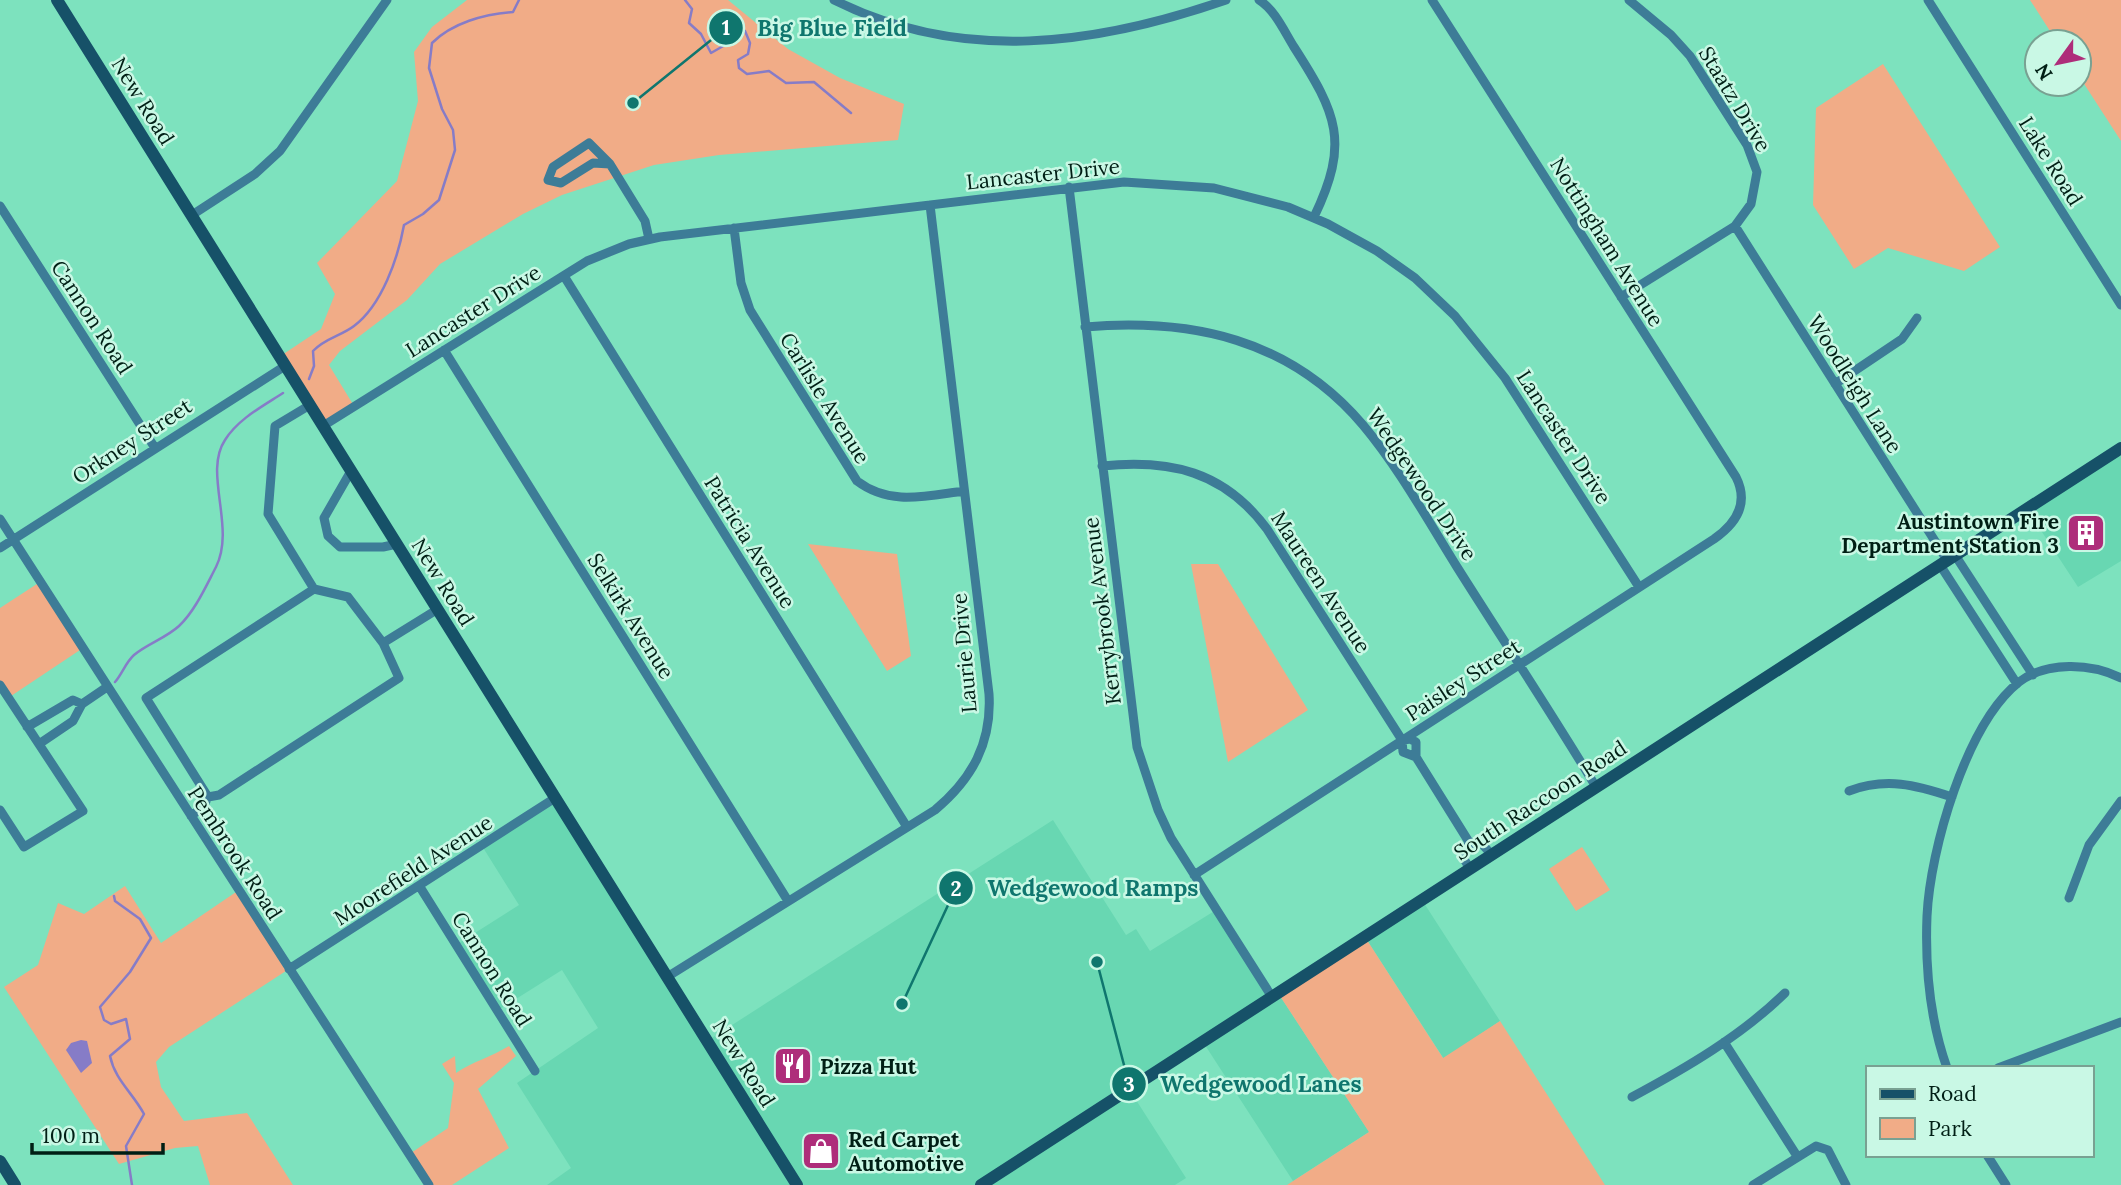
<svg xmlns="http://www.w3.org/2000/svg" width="2121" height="1185" font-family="Lora,serif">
	<rect width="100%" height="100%" fill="#7de2be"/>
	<path fill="#68d7b2" d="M2117,451L2121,457V561L2078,587L2027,509Z
		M555,798L707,1041L1053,820L1126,935L1136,929L1150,951L1216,910L1271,997L1278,993L1369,1132L1293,1181L1203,1042L1129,1089L1186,1178L1175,1185H547L571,1168L517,1083L598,1028L562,970L497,1011L456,945L519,905L482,846Z
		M1422,900L1500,1021L1444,1059L1365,937Z"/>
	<path fill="#f1ac87" d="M467,0H728L788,49L840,78L904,104L898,140L719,155L654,165L562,195L523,214L440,264L407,300L340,351L329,365L354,406L323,426L279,357L321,329L335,294L317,263L397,181L418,101L414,52L432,27Z
		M2030,0H2121V141L2079,76V42H2057Z
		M1883,64L2000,247L1964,271L1888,248L1854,269L1813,205L1816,108Z
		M808,544L897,554L911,656L887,671Z
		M1191,564H1218L1308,710L1228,762Z
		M40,582L83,648L8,698L0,685V608Z
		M1582,847L1610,890L1576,911L1549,869Z
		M125,886L161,943L239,890L289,969L169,1047L156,1062L161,1087L184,1121L247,1113L293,1185H210L198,1146L175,1148L119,1164L4,987L38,965L58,903L84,914Z
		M1365,937L1443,1058L1500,1021L1605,1185H1287L1369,1132L1278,993Z
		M509,1046L516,1056L478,1089L509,1148L452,1185H433L411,1153L448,1128L454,1083L442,1064L455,1056L456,1073C474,1061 491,1057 509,1046Z"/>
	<path fill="#867cc7" d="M81,1040L87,1041L92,1063L81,1073L66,1050L71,1043Z"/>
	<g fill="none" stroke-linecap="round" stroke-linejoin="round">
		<path stroke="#867cc7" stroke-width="2.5" d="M685,0L692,9L689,23L701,34L711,53L725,45L729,26L745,31L750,43L748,54L738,60L739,68L747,74L769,71L786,83L814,82L851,113
			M309,379L314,366L313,351C325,338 341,336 354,326C382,305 398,258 404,225L423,214L439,200L455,150L453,130L442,109L429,68L432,43C452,23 484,14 513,12L519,0
			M115,682C122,674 126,662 134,655C147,644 166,638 179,626C195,611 206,586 216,567C236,527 203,473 225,440C238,419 263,406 283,393
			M114,896L115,901L140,919L151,938L130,972L100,1007L104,1020L111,1024L126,1019L130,1039L110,1056C115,1080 132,1092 144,1114L126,1146L132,1185"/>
		<path stroke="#3d7c97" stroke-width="9" d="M834,0C962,64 1096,45 1226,0
			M1259,0C1275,10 1284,31 1294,47C1337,114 1350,142 1314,217
			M1928,0L2121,305
			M589,143L610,164L593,163L561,183L548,180L553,167Z
			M610,164L645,221L649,239
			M1069,187L1137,747L1158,810L1171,838L1272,997
			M0,206L155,448
			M192,215L255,174L280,151L387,0
			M1735,226L1947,560
			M734,228L741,283L750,310L857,481C890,506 925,496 964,491
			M564,276L907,827
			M1621,297L1735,226L1751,204L1757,172L1747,145L1690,56L1671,35L1629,0
			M1085,327C1192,318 1290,339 1363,425C1399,468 1427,519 1457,567C1503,640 1551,712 1596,787
			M444,350L788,901
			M1835,384L1902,339L1917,318
			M310,405L275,426L268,514L314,589L348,597L383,643L399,678L219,795L208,797L146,698L314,589
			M323,426L587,261L629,244L660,237L1124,182L1214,188L1288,207L1328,224L1377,251L1415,278L1455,316L1505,378L1639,587
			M1102,466C1170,459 1224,471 1267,529L1402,740L1403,752L1416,757L1469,842L1482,844L1492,855
			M351,471L324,518L328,536L340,547H383L397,544
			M0,519L429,1185
			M0,548L285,366
			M1955,555L2033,675
			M1940,565L2017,684
			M383,643L438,609
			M0,685L83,811L24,847L0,810
			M27,727L73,700L82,704
			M1404,740L1410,739L1416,742V757
			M39,744L73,721L82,704L107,687
			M1849,791C1886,777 1916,785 1952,797
			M191,816L203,807L208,797
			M1469,842L1464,859L1470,869
			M1194,875L1714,539C1737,523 1749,503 1736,477L1432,0
			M420,887L535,1071
			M2069,898L2089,845L2121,801
			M289,969L555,798
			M667,977L935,810C972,779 992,743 989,694L930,205
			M1724,1042L1797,1156
			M1947,1068C1930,1020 1925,967 1927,916C1930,850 1966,724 2019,682C2047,661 2091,663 2121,678
			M1998,1068L2121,1022
			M1632,1097C1686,1068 1741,1036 1785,993
			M1987,1155L2006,1185
			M1753,1185L1816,1146L1828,1150L1846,1185"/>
		<path stroke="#165168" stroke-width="12" d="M57,0L797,1185
			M0,1161L15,1185
			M981,1185L2121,448"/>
	</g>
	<defs>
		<g id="building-square" transform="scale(2.0125)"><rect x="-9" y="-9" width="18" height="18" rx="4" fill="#ae2d7a" stroke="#c9f8e5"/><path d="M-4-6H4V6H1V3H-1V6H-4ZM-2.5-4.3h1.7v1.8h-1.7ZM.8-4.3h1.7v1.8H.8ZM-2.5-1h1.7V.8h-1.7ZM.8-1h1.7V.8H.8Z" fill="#fff"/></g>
		<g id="restaurant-square" transform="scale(2.0125)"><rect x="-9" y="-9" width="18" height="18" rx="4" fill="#ae2d7a" stroke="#c9f8e5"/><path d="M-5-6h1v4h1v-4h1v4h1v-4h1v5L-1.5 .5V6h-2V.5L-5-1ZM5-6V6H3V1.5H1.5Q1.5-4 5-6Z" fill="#fff"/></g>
		<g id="shop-square" transform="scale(2.0125)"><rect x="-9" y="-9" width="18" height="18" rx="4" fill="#ae2d7a" stroke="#c9f8e5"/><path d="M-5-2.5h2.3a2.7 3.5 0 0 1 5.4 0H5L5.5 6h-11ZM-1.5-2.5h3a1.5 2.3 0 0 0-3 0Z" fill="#fff"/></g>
	</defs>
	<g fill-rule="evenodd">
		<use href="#building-square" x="2086" y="533"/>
		<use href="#restaurant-square" x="793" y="1066"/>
		<use href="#shop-square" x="821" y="1151"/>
	</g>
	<g text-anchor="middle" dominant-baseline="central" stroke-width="5" stroke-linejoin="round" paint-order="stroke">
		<g font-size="21" fill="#001f15" stroke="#c9f8e5">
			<text transform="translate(1735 99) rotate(59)">Staatz Drive</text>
			<text transform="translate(143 101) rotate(58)">New Road</text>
			<text transform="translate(2051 161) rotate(58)">Lake Road</text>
			<text transform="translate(1043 174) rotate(-6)">Lancaster Drive</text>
			<text transform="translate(1607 242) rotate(58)">Nottingham Avenue</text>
			<text transform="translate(473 311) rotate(-32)">Lancaster Drive</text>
			<text transform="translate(92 317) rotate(57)">Cannon Road</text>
			<text transform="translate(1855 384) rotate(58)">Woodleigh Lane</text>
			<text transform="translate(825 398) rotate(58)">Carlisle Avenue</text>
			<text transform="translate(1564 437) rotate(57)">Lancaster Drive</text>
			<text transform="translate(132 441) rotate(-33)">Orkney Street</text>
			<text transform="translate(1422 484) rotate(56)">Wedgewood Drive</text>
			<text transform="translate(750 542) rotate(58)">Patricia Avenue</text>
			<text transform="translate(443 582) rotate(58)">New Road</text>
			<text transform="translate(1321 582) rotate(57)">Maureen Avenue</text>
			<text transform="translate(1102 611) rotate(-97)">Kerrybrook Avenue</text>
			<text transform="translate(631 616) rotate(58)">Selkirk Avenue</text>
			<text transform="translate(964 653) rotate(-95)">Laurie Drive</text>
			<text transform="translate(1463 680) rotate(-33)">Paisley Street</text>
			<text transform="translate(1540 800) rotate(-33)">South Raccoon Road</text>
			<text transform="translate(235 853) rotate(57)">Pembrook Road</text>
			<text transform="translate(413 870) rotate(-33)">Moorefield Avenue</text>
			<text transform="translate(492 969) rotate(58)">Cannon Road</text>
			<text transform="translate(744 1063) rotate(58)">New Road</text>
		</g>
		<g font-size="21" font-weight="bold" fill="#001f15" stroke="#c9f8e5" text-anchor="start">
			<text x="2059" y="521" text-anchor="end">Austintown Fire<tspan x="2059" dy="24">Department Station 3</tspan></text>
			<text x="820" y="1066">Pizza Hut</text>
			<text x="848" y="1139">Red Carpet<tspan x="848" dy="24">Automotive</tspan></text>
		</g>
	</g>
	<path fill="none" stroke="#0f766e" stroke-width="2.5" d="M633 103L726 28M902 1004L956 888M1097 962L1129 1084"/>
	<g fill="#0f766e" stroke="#c9f8e5" stroke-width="2.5">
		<circle cx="633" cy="103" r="7"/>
		<circle cx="902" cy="1004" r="7"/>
		<circle cx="1097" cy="962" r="7"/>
		<circle cx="726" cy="28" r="18"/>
		<circle cx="956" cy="888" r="18"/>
		<circle cx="1129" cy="1084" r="18"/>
	</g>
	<g font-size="21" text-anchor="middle" font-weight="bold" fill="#fff">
		<text x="726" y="35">1</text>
		<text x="956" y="896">2</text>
		<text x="1129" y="1092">3</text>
	</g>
	<g font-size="23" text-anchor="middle" font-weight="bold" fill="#0f766e" stroke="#c9f8e5" stroke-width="5" stroke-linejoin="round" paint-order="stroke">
		<text x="832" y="36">Big Blue Field</text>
		<text x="1093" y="896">Wedgewood Ramps</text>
		<text x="1261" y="1092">Wedgewood Lanes</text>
	</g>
	<rect x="1866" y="1066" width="228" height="91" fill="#c9f8e5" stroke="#79a192" stroke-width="2"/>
	<rect x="1880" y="1089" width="35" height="10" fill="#165168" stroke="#79a192" stroke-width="2"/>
	<text x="1928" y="1101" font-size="21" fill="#001f15">Road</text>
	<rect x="1880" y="1118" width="35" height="21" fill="#f1ac87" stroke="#79a192" stroke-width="2"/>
	<text x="1928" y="1136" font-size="21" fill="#001f15">Park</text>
	<g transform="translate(2058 63) rotate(237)"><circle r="33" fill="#c9f8e5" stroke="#79a192" stroke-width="2"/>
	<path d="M0-5L12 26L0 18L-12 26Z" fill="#ae2d7a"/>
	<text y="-10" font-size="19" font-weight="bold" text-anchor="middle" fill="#001f15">N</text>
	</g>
	<path d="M32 1143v10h131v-10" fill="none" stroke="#001f15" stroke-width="3.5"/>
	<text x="42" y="1143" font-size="21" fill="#001f15" stroke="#c9f8e5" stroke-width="5" paint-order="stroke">100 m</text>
</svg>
